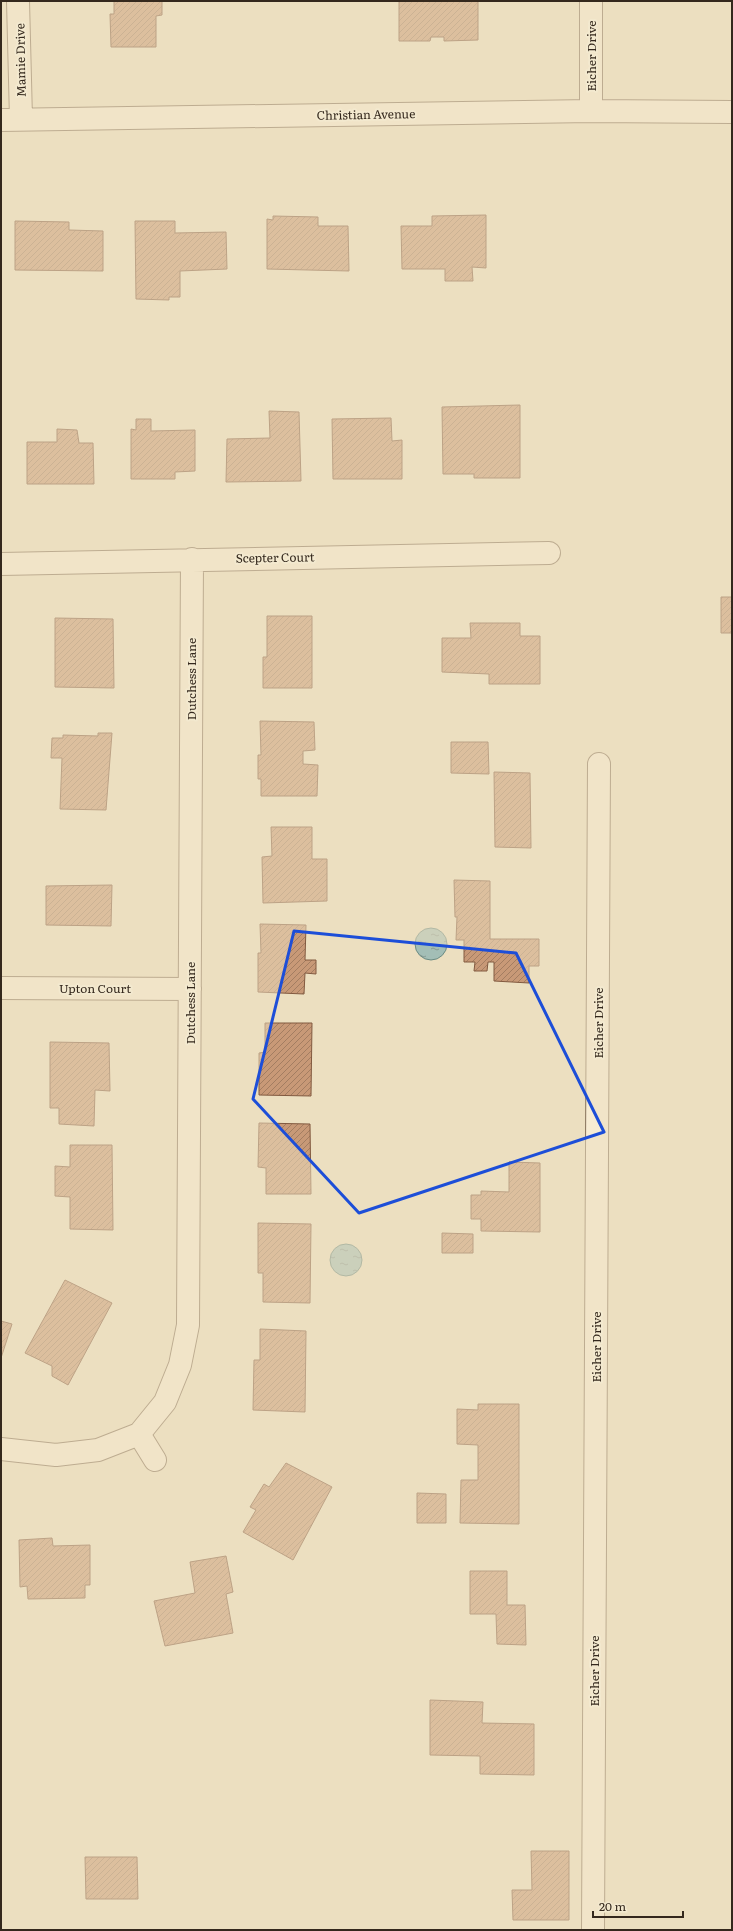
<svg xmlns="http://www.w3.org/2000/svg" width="733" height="1931" font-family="Literata,serif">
	<defs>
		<pattern id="water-ripples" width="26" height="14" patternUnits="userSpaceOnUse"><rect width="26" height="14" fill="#a3beb6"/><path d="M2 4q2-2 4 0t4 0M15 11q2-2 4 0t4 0" fill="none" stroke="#869a93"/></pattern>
		<pattern id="building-hatch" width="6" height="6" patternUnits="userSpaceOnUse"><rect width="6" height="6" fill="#c89977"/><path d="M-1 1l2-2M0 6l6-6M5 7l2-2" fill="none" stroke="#a37d61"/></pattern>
	</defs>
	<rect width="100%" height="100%" fill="#ecdfc0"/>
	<path fill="url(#water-ripples)" stroke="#6b8b83" d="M415 944a16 16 0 1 1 32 0a16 16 0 1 1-32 0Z
		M330 1260a16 16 0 1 1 32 0a16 16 0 1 1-32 0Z"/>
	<path fill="url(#building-hatch)" stroke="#825a40" d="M114,1H162V15L156,16V47H111L110,14H114Z
		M399,1H478V40L444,41V37H431L430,41H399Z
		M486,215V268L472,267L473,281H445V269H402L401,226H432V216Z
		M273,216L318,217V226H348L349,271L267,269V219L273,220Z
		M15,221L69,222V230L103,231V271L15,270Z
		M135,221H175V233L226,232L227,269L180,271V297H169V300L136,299Z
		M520,405V478H474V474H443L442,407Z
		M269,411L299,412L301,481L226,482L227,439L270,438Z
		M391,418L392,441L402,440V479H333L332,419Z
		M136,419H151V431L195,430V471L175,472V479H131V429L136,430Z
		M57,429L77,430L79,443H93L94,484H27V442H57Z
		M721,597H732V633H721Z
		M267,616H312V688H263V657H267Z
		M55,618L113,619L114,688L55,687Z
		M470,623H520V636H540V684H489V674L442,672V638H471Z
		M260,721L314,722L315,750L303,751V764L318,765L317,796H261V779H258V755H261Z
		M98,733H112L106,810L60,809L62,758H51L52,738H63V735L98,736Z
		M451,742H488L489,774L451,773Z
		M494,772L530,773L531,848L495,847Z
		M271,827H312V859H327V901L263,903L262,857L272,856Z
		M454,880L490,881V939H539V966H529V983L494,981V962H488L487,971H474L475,962H464V940H456L457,917H455Z
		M112,885L111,926L46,925V886Z
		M260,924L306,925L305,960H316V974L305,973L304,994L258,992V953H261Z
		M265,1023H312L311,1096L259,1095V1053L265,1052Z
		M50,1042L109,1043L110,1091L95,1090L94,1126L59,1124V1108H50Z
		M259,1123L310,1124L311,1194H266V1168L258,1167Z
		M70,1145H112L113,1230L70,1229V1197L55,1196V1166L70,1167Z
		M509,1162L540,1163V1232L481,1231V1219H471V1195H481V1191L509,1192Z
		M258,1223L311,1224L310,1303L263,1302V1273H258Z
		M442,1233L473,1234V1253H442Z
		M65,1280L112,1303L68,1385L52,1376V1366L25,1353Z
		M1,1321L12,1324L1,1358Z
		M260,1329L306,1331L305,1412L253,1410L254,1360H260Z
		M478,1404H519V1524L460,1523L461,1480H478V1445L457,1444V1409L478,1410Z
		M286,1463L332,1487L293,1560L243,1532L256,1510L250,1507L264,1484L269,1487Z
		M417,1493L446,1494V1523H417Z
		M52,1538L53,1546L90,1545V1585H85V1598L28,1599L27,1586L20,1587L19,1540Z
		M226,1556L233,1592L226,1594L233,1633L165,1646L154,1601L195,1593L190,1562Z
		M470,1571H507V1605H525L526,1645L497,1644L496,1614H470Z
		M430,1700L483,1702L482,1723L534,1724V1775L480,1774V1756L430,1755Z
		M531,1851H569V1920H513L512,1890H532Z
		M85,1857H137L138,1899H86Z"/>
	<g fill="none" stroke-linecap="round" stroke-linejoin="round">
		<g stroke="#847059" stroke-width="24">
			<path id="minor" d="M18,1L21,119
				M591,1V111
				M1,120L591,111L732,112
				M1,564L549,553
				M1,988L190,989
				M139,1434L155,1460
				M1,1449L56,1455L98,1450L139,1434L165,1402L180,1365L188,1325L192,559
				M593,1930L599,764"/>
		</g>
		<use href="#minor" stroke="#f7ecd3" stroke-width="22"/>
	</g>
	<path d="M0 0H733V1931H0ZM294,931L516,953L604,1132L359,1213L253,1099Z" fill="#ecdfc0" fill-opacity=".55" fill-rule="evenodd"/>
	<path fill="none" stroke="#1d4ed8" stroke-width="3" stroke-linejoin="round" d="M294,931L516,953L604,1132L359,1213L253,1099Z"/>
	<g text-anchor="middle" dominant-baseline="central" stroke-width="4" stroke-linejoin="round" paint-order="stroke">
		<g font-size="12" fill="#34281d" stroke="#f3e9cf">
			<text transform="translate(591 56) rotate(-90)">Eicher Drive</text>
			<text transform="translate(20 60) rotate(-91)">Mamie Drive</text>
			<text transform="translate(366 114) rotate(-1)">Christian Avenue</text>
			<text transform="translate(275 557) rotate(-1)">Scepter Court</text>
			<text transform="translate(191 679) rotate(-90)">Dutchess Lane</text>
			<text x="95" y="988">Upton Court</text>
			<text transform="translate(190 1003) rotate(-90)">Dutchess Lane</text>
			<text transform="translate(598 1023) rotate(-90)">Eicher Drive</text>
			<text transform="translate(596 1347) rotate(-90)">Eicher Drive</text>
			<text transform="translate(594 1671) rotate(-90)">Eicher Drive</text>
		</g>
	</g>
	<rect width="733" height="1931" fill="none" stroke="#34281d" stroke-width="4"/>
	<path d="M593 1911v6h90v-6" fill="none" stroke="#34281d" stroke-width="2"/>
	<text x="599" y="1911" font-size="12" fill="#34281d" stroke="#f3e9cf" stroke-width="3" paint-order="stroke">20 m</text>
</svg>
